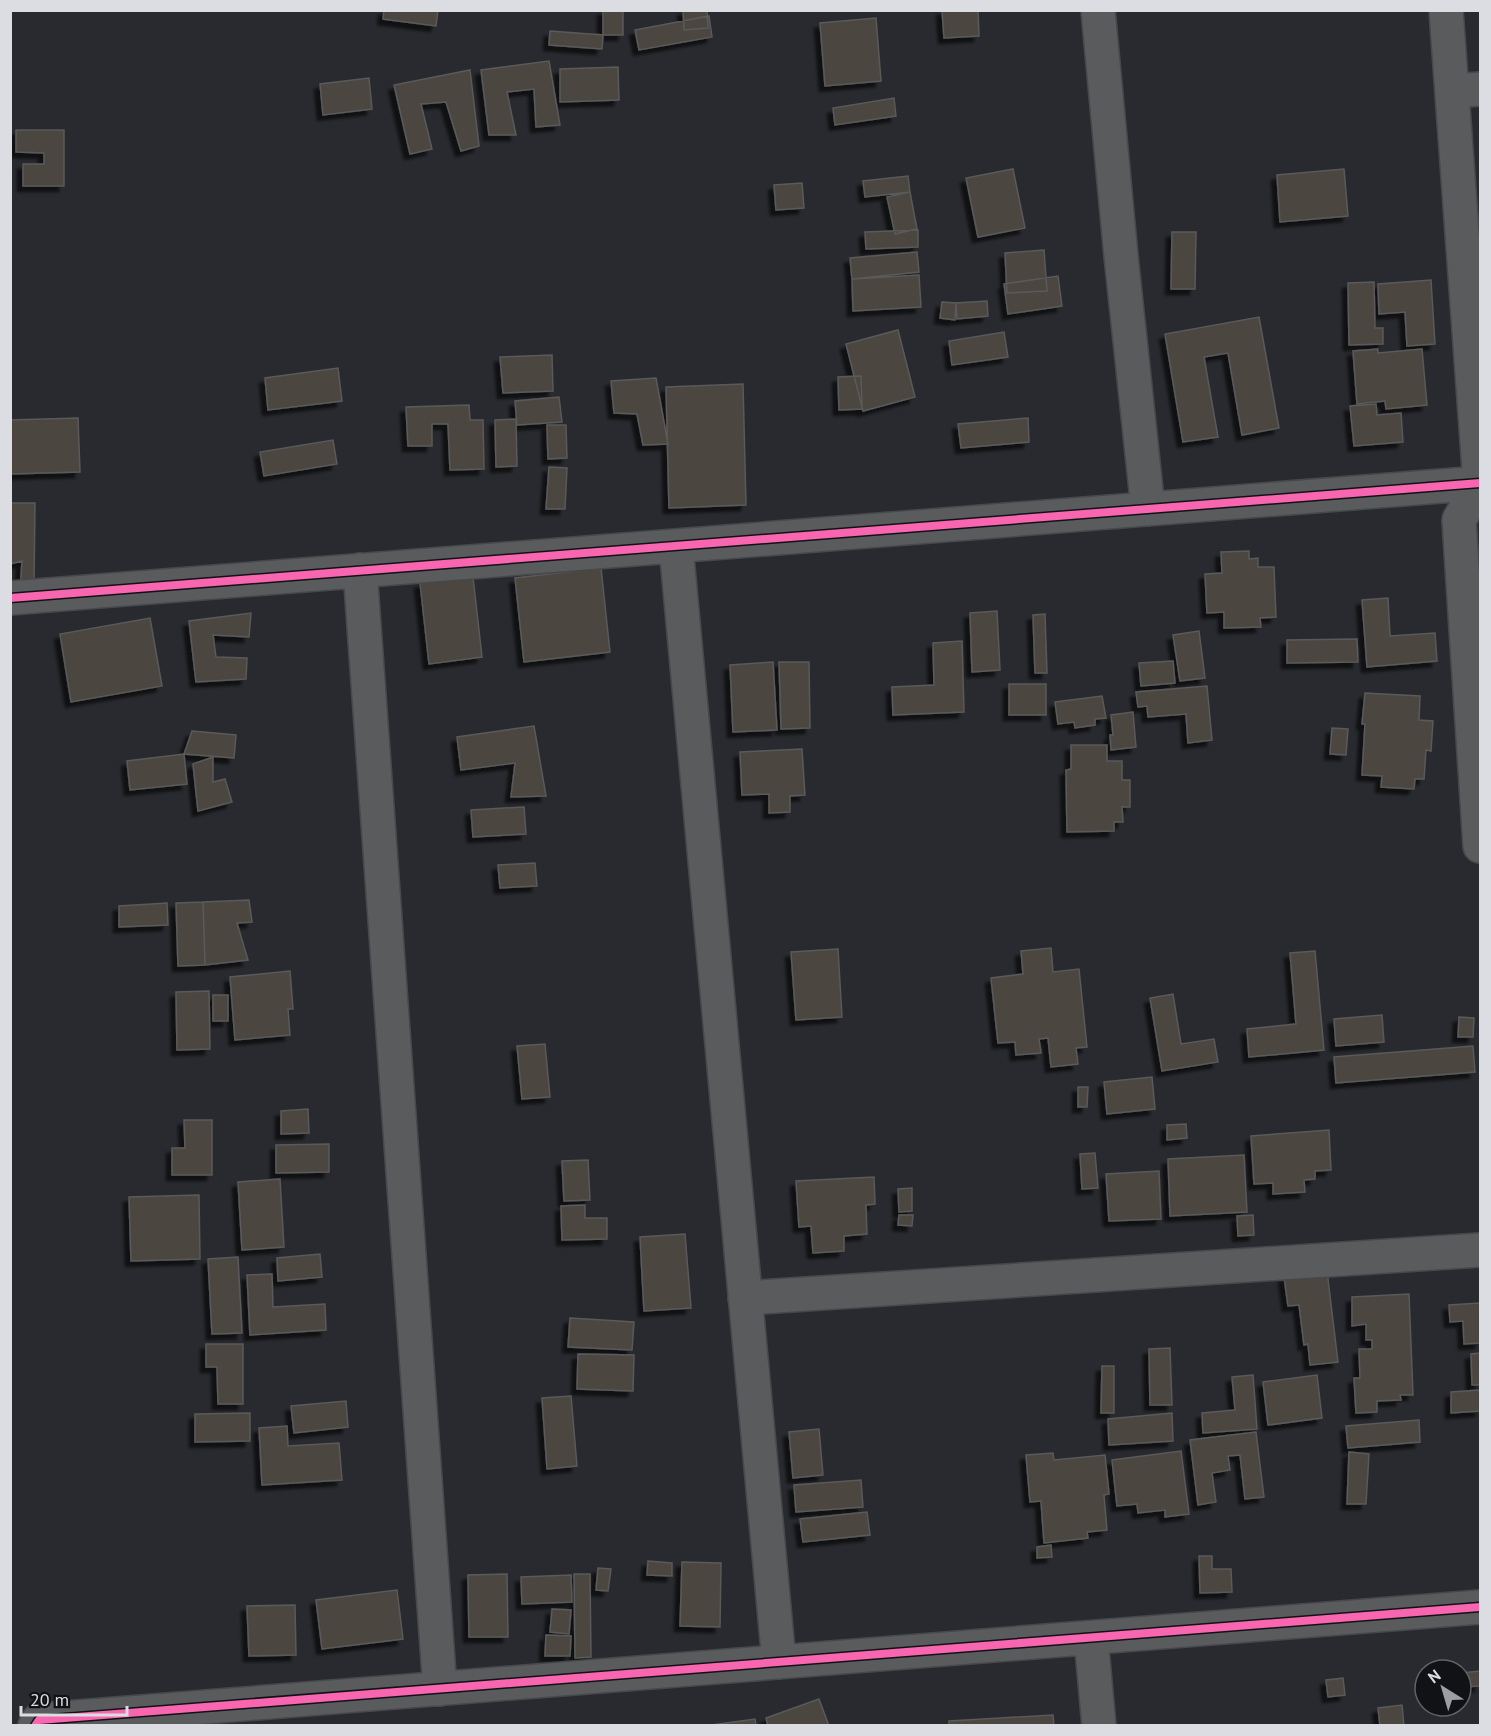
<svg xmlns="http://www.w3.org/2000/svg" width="1491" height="1736" font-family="'PT Sans',sans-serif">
	<defs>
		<filter id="shadow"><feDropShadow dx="-5.5" dy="5.5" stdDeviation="1.5" flood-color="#0009"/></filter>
	</defs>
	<rect width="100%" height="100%" fill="#292a2f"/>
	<path fill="#4b4641" stroke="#5a5a5a" stroke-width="1.5" filter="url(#shadow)" d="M384,10H438L436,26L383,19Z
		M603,10H623V35H603Z
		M683,10H707L708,28L684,30Z
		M942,10H978L979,36L944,38Z
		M709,16L712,37L639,50L635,30Z
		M876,18L881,81L825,86L820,23Z
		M550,31L603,35L602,49L549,45Z
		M549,61L560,125L536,127L534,89L507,92L516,135H489L481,70Z
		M618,67L619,100L560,102V69Z
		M470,70L479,146L461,151L446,102L421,104L432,149L410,154L394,85Z
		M369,78L372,109L323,115L320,84Z
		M894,98L896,116L835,125L833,108Z
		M16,130H64V186H23V164H44V153L16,152Z
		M1013,169L1025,228L978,237L966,178Z
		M1344,169L1348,216L1280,222L1277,175Z
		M908,176L910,192L865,197L863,181Z
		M802,183L804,208L776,210L774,185Z
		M910,192L917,229L895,234L887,197Z
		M918,230V247L866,249L865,232Z
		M1172,232H1196L1195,289H1171Z
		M1044,250L1047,291L1007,293L1005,253Z
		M917,252L919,272L852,279L850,258Z
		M919,275L921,307L853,311L852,279Z
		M1058,276L1062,306L1008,314L1004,284Z
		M1431,280L1435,344L1407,346L1405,312L1379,314L1378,284Z
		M1374,282L1375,328H1383V344L1349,345L1348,283Z
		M987,301L988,316L957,319L956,303Z
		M942,302L956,303L955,320L940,318Z
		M1259,317L1279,428L1242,435L1228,353L1204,357L1218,437L1183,442L1165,334Z
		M898,330L915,397L863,411L846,344Z
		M1004,332L1008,357L952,365L949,341Z
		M1378,349V353L1422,349L1427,405L1386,409L1385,401L1357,404L1353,351Z
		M552,355L553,391L503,393L500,357Z
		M338,368L342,401L268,410L265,378Z
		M861,376L862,409L839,410L838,377Z
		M656,378L668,444L643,445L637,414L614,413L611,381Z
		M743,384L746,505L669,508L666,387Z
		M559,397L562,422L517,425L515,401Z
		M1376,404L1377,415L1401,413L1403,442L1354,446L1350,406Z
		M469,405L470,420H483L484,469L450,470L448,424H432V446H408L406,407Z
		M78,418L80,472L10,474V420Z
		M1028,418L1029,442L961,448L958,424Z
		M516,419L517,466L496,467L495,420Z
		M547,425H566L567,458L548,459Z
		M333,440L337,464L264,476L260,452Z
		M549,467L567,468L565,509H546Z
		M10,503H35L34,584L20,590L22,561L10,564Z
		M1249,551V559L1258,558V567H1274L1276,617L1260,618L1261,627L1224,628V612L1207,613L1205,574L1222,573L1221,552Z
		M601,568L610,652L524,662L515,578Z
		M473,577L482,657L429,664L420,583Z
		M1388,598L1390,636L1435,633L1437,661L1367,667L1362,600Z
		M997,611L1000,670L972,672L970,613Z
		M251,613L249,637L213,635L216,657L247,658L246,679L196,682L189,621Z
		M1045,614L1047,673H1035L1033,615Z
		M150,618L162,686L71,702L60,634Z
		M1199,631L1205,678L1180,681L1173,635Z
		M1357,639L1358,662L1287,663V640Z
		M962,641L964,712L893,715L892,687L934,685L933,643Z
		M1173,661L1175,683L1141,686L1139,663Z
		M773,662L777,730L733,732L730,665Z
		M779,662H809L810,728L781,729Z
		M1009,684H1046V715H1009Z
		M1207,686L1212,740L1188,743L1186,714L1148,717L1147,706L1138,707L1136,692Z
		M1365,693L1420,696L1419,720L1433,721L1431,751L1426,750L1424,779H1415L1414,789L1381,787L1382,776L1362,775L1365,724H1362Z
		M1102,696L1106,718L1095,719V725L1075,728L1074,722L1058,724L1055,702Z
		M1133,712L1136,747L1111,750L1110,735H1113L1111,715Z
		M534,726L546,796L511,797L515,763L461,770L457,737Z
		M1332,728L1348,729L1346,755L1330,754Z
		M192,731L236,735L234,758L184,754Z
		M1071,745H1107V761H1122V780H1130V807H1122L1123,822H1114V831L1067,832L1066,770L1071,769Z
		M802,749L805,795L790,796V812L769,813V794L742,795L740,752Z
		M184,754L187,784L130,790L127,761Z
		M213,757V782L225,779L232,802L198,811L193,764Z
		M524,807L526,834L473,837L471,810Z
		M535,863L537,886L500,888L498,865Z
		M249,900L252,922L237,923L248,960L205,965L203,902Z
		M203,902L205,965L178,966L176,903Z
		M167,903L168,925L119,927V906Z
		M1051,948L1053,972L1079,969L1087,1047L1076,1048L1078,1064L1051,1067L1048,1038L1039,1039L1041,1053L1016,1055L1015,1042L998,1043L991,978L1023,974L1021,951Z
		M838,949L842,1017L796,1020L791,952Z
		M1315,951L1324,1050L1249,1057L1247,1029L1296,1024L1290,953Z
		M290,971L293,1009H288L290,1035L235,1040L230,977Z
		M209,991L210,1049L177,1050L176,992Z
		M1173,994L1181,1044L1214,1039L1218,1062L1162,1071L1150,998Z
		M213,995H228V1021H213Z
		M1382,1015L1384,1042L1336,1046L1334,1019Z
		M1459,1017L1474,1018L1473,1037H1458Z
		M545,1044L550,1097L522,1099L517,1046Z
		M1473,1046L1475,1072L1336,1083L1334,1057Z
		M1152,1077L1155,1109L1107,1114L1104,1082Z
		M1078,1087H1088L1087,1107H1078Z
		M308,1109L309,1133L281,1134V1111Z
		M184,1120H212V1175H172V1148H185Z
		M1186,1124L1187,1138L1167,1140V1125Z
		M1329,1130L1331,1170L1315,1171V1179L1304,1180L1305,1192L1273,1194V1183L1254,1184L1251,1136Z
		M329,1144V1172L276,1173V1145Z
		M1095,1153L1098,1188L1082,1189L1080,1154Z
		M1244,1155L1247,1212L1170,1216L1168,1159Z
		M588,1160L590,1200L564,1201L562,1161Z
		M1159,1171L1161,1219L1109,1221L1106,1174Z
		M874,1177L875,1204L866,1205L867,1234L844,1236V1251L813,1253L811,1226L799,1227L796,1181Z
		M280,1179L284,1247L242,1250L238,1182Z
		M912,1188V1211L899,1212L898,1189Z
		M199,1195L200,1259L131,1261L129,1197Z
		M585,1205V1218H607V1239L562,1240L561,1206Z
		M899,1215H913L912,1226L898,1225Z
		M1253,1215L1254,1235L1238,1236L1237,1216Z
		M685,1234L691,1308L644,1311L640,1237Z
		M320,1254L322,1277L278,1281L277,1258Z
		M238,1257L242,1333L212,1334L208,1259Z
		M1327,1271L1338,1362L1310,1365L1308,1344L1304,1345L1299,1305L1288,1306L1284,1277Z
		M272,1274L273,1307L325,1304L326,1330L250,1335L247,1275Z
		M1409,1294L1413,1395H1400L1401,1400L1377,1401V1412L1356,1413L1354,1378H1360L1359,1349H1372V1340H1366V1324L1352,1326V1297Z
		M1480,1303V1343L1464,1344L1463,1321L1450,1322L1449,1305Z
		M570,1318L634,1322L632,1350L568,1347Z
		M206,1344H243V1404H218L217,1367H206Z
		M1170,1348L1172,1405H1150L1149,1349Z
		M1480,1353V1385H1472L1471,1354Z
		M578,1354L634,1355L633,1391L577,1389Z
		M1102,1366H1114V1413H1101Z
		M1253,1375L1257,1429L1203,1433L1202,1413L1235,1410L1232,1377Z
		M1317,1375L1322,1418L1268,1425L1263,1382Z
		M1480,1390V1411L1451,1413V1392Z
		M571,1396L577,1466L547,1469L542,1398Z
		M346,1401L348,1427L294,1433L291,1406Z
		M250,1413V1441L195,1442V1414Z
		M1172,1413L1173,1441L1109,1445L1108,1419Z
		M1419,1420L1420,1442L1348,1448L1346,1426Z
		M287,1426L288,1446L339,1443L342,1480L262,1485L259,1428Z
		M819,1429L823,1475L793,1478L789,1432Z
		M1256,1432L1264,1497L1245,1499L1240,1455L1228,1456L1230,1470L1212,1473L1216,1502L1198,1505L1190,1440Z
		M1181,1451L1189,1514L1165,1517V1510L1138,1513L1137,1504L1117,1506L1112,1460Z
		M1349,1452L1369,1454L1366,1504H1347Z
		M1053,1453L1054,1460L1105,1455L1109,1494L1104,1495L1107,1530L1087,1532L1088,1538L1044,1543L1041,1501L1030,1502L1026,1455Z
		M861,1480L863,1507L796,1512L794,1485Z
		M867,1512L870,1535L803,1542L800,1519Z
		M1051,1545L1052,1557L1037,1558V1547Z
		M1199,1556H1212V1569H1231L1232,1592L1200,1593Z
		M648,1561L672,1563V1576L647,1575Z
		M682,1562L721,1563L720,1627L680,1626Z
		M598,1568L611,1569L608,1591L596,1590Z
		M507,1574L508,1637H469L468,1575Z
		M574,1574H590L591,1657L575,1658Z
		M571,1575L572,1602L522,1604L521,1577Z
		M397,1590L403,1639L322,1649L316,1600Z
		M295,1605L296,1655L249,1656L247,1606Z
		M552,1609L571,1610L569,1634L550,1632Z
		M546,1635L571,1636L570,1656H545Z
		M1480,1671V1686L1461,1687V1673Z
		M1343,1678L1345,1695L1328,1697L1326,1680Z
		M819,1699L829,1726H768L766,1718Z
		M1402,1705L1404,1726H1380L1378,1708Z
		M1053,1715L1054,1726H949V1721Z
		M755,1719L756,1726H704Z"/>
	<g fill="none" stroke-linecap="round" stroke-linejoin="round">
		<g stroke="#47484b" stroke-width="36">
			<path id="minor" d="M1098,10L1121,256L1148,509
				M1446,10L1480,483L1459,520L1480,846
				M1452,91L1480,89
				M676,546L779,1662
				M360,570L440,1689
				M10,598L1480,483
				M745,1298L1480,1250
				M1091,1638L1099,1726
				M35,1726L39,1720L1480,1607"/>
		</g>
		<use href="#minor" stroke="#5a5b5d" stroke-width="33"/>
		<g stroke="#111216" stroke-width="11">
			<path id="cycleway" d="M10,598L1480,483
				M35,1726L39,1720L1480,1607"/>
		</g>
		<use href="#cycleway" stroke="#f766af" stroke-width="8"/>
	</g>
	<rect width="1491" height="1736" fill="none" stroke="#dbdde2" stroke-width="24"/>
	<g transform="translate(1443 1688) rotate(323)"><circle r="28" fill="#111216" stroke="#626368" stroke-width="1.5"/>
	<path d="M0-4.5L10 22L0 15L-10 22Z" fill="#9d9ea3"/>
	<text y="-9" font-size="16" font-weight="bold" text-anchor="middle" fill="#dbdde2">N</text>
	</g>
	<path d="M21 1706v9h106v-9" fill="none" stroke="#dbdde2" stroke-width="3"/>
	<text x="30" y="1706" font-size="18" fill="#dbdde2" stroke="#111216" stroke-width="4.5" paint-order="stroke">20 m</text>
</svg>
